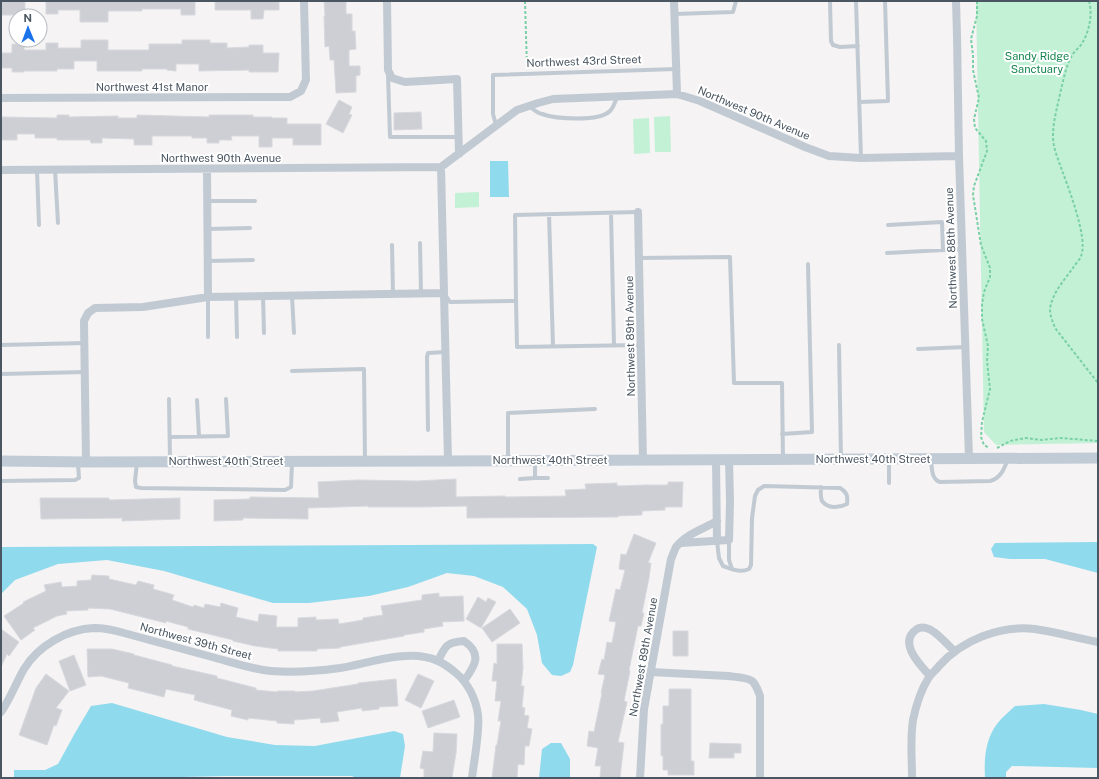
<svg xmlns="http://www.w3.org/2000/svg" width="1099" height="779" font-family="'Public Sans',sans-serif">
	<rect width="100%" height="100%" fill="#f5f3f3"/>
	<path fill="#c3f1d5" d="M976,1H1098V443L996,445L984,432Z
		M670,116L671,152H655L654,117Z
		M649,118L650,153L634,154L633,119Z
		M479,192V207L455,208V193Z"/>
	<path fill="#90daee" d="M490,161H508L509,197H490Z
		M1098,542V573L1045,559H1010L994,557L991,549L995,543Z
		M593,544L597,547L573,665L570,672L561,676L552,675L542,663L537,635L527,609L503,587L474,576L447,573L408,587L369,596L309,603H273L164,571L107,560L58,564L15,580L1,594V547Z
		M112,703L227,737L275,745L315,746L394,731L403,734L405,746L400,778H356L352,776H225L139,778H14V770H45L58,764L75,733L91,706Z
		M1044,704L1081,710L1098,714V768L1012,766L1006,772V778H985C984,759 985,740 997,724C1002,717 1009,712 1015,706Z
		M551,743H561L570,759V778H539L542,749Z"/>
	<path fill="#cdcfd5" stroke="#d7d9de" d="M1,1H25V15H1Z
		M46,1H195V15H181V9H142V11H108V22H80V10H58V14H46Z
		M215,1H279V10H264L263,19H251V10H215Z
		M324,1H346V14H352V31H355L356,49L349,50V66H360V75L356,76V92L336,93L334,60H330L329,46L325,47L324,16H325Z
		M81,40H108V50H149V44H182V40H210V43H227V48L249,47V45H263V53H279L278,72H249V70L199,71V64H176V71L167,70V69H142V71H97V61H74V69H57V71H24V72H12V68H1V53H12V44H24V50H46V43H58V48H81Z
		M339,100L352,107L349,114L352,115L343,133L326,124Z
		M421,112L422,129L394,130V113Z
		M57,115H69V117L118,116V118H137V115L209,117V115H253V117H272V118H287V124H321V145H293V138H272V147H259V136H231L232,140H219V143H207V138H192V136H152V145H134V139L102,138V143H91L90,140H57V138H35V134H17V140H1V117L57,118Z
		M456,479V497L505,496V497L566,496L565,490L586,489L585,484L617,483V486L646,485H668V482H683L682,507H665V510L642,511V515L618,516V517L467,518V506L418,507H368V506L308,508V519L243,518V520L214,521V500L250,499V497L319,498L318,482L357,480L417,481Z
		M40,498H109V500L180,498V519L122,521V518L41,519Z
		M634,534L656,543L648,563H651L649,578L642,613H644L641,626H638L629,670L630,671L624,701L627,702L618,742L624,743L620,778H600L601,766H595L598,748L587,746L589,731L594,732L602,693H601L605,675L598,674L602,659L604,660L607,642L612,643L616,622L609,621L616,589L620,590L625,570L619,569L621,554L626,555Z
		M92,575L109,576V579L136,585L138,581L154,585L153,589L174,595L172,600L193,607L194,605L204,608L205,604L220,607L221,603L238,608L236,617L258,622L259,614L277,616L276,627H298V618L316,617V620L338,619L339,624L363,620V618L383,615L381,606L422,600V595L439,593V597L463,596L464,621L442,622L443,626L424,629V632L404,635V636L340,647V648L317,649V651H278V649L255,646L233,641V640L188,629V627L166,621V623L110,609L88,608V610L66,611L67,614L57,616L33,628L35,630L21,640L4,616L24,603L23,602L46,591L44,585L61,582L62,587L77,586V581L91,580Z
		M478,597L486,602L488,598L496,602L481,628L466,619Z
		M510,609L520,623L492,642L482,628Z
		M1,629L19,642L9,656L7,654L1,667Z
		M673,631H688V656H673Z
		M497,644H522L523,668L521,686H524L522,707L525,708L524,715L529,716L527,728L532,729L529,746H525L524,765L518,764L517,778H492L496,745H497L501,721H498L501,701H495L497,681H492L494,663L497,664Z
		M87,649H112L134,654V655L172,665V666L217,676V678L256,688V690L277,692V691H295V692L313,691L358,684V683L396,679L398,706L379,707V709L362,711V708L337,712L339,721L321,723L320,718L294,720V724L277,723V721L248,718V720L231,716L232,710L194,700L195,695L166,689L164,697L128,688L129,683L101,676L88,677Z
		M74,655L86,685L70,691L59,661Z
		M46,674L69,691L56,708L62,710L56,726L54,725L47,745L19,735L36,688Z
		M418,674L434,681L421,708L405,700Z
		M669,689H691V761H694V775H668V770H663V756H661V724H663V706H669Z
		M454,700L460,717L428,728L422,711Z
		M434,733L457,734L456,753L452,778H424V769L420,768L423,751L433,752Z
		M710,743L741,744V753H734V758H709Z"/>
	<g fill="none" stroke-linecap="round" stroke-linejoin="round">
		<path stroke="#7ad0a6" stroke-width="2" stroke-dasharray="3 2" stroke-linecap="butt" d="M525,1L527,68
			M977,1V16L971,39L973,55V70L979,98L974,119L975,128L986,141L987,151L974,186L973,195L981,245L990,268V277L984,292L982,304V319L988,346L987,361L990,389L982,422L981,437L984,445L989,448
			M1089,1C1093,15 1089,33 1081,45C1077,49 1072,54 1070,59C1065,70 1063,82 1060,94C1057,108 1053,122 1053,136C1053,145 1056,154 1059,162C1066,182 1089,238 1081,256C1080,260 1075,264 1073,268C1064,280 1051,295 1050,310C1050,316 1053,322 1055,328L1098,383
			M997,448L1010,441L1025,438L1041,440L1061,438L1098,441"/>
		<path stroke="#c1cad2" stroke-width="4" d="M830,1L831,41L833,45L840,47L858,46
			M856,1L861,158
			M675,14L733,12L736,1
			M388,75L390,137H459
			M859,102L888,101L885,1
			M529,106C533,109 537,113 542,114C556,119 599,122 610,111C614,107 615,102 617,97
			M496,125L493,114V75L676,69
			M37,170L39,225
			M55,170L58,223
			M207,201H255
			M611,213L614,345
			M549,214L553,346
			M888,225L942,222L943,250
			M208,229L250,228
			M420,243L421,293
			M392,245L393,294
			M887,253L963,249
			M639,258L730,257L734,383H782L783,459
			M208,261L253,260
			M236,296L237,337
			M263,296L264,333
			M292,296L294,333
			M446,296L450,302L516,301L515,215L638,212
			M208,297V337
			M516,301L517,347L641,345
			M1,345L85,343
			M839,345L841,459
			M918,349L966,347
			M292,371L364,369L365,461
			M1,374L85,372
			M169,399L170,461
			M197,400L199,436
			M428,430L427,357L428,353L445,352
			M782,434L812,432L808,264
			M170,437L228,436L226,399
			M889,459V483
			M931,459C932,468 931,479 940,482L990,481C1001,478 1004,469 1008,459
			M508,460V413L595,409
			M137,462L135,481L136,487L141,488L285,490L291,487L292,463
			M535,478H548
			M520,479L535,478V461
			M1,481L75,480L79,478L78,463
			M729,540V560L732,569
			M717,541L719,558L723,566C732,569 740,573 749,569L751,565L752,518L755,496L758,490L764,486L840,488C847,492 848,496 847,504C839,508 828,509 822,501C820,497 821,492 821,487"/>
		<path stroke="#c1cad2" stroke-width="8" d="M387,1L388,70L392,78L405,82L457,79L459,154
			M674,1L677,94
			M956,1L957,36L959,156L969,458
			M1,98L290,97L301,91L306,80L304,1
			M441,167L448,461
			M207,169L208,297
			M1,170L441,167L517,110L538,103L553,99L677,94L700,101L805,147L829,156L861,158L959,156
			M638,212L643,460
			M716,459L717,541
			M86,462L84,321L88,313L95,308L143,307L208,297L444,293
			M681,543L729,540L730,502L729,459
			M438,661C445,646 447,642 464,641C483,654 475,666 464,681
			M651,672L728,676C735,677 746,677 752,681C756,684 758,691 760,696V778
			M930,676C920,665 897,642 917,629C922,626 929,628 934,632C941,637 948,645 954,651
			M1,712C10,699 16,683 24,669C38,646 67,629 94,628C104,628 114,630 124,633C153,641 183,649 212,657C231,662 251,669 271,671C294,673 318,671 340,668C370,663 409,648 438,661C445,664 450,668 456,673C468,683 476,699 478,715C480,732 474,760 472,778
			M640,778L644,709L671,559C673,555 674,551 676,547C686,534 703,529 717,521
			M912,778C912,759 910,739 913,720C916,705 921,690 929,677C932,673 936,670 939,666C962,640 1000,625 1035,629C1056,632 1077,638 1098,642"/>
		<path stroke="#c1cbd6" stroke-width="11" d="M1,461L86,462L448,461L1098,458"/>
	</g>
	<g text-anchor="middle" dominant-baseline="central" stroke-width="4" stroke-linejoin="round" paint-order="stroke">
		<g font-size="11" fill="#17864f" stroke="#fff">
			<text x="1037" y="56">Sandy Ridge<tspan x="1037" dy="13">Sanctuary</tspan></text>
		</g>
		<g font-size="11" fill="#4a5661" stroke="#fff">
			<text transform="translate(584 61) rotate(-2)">Northwest 43rd Street</text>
			<text x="152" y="87">Northwest 41st Manor</text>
			<text transform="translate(754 113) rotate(23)">Northwest 90th Avenue</text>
			<text x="221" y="158">Northwest 90th Avenue</text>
			<text transform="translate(951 248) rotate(-92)">Northwest 88th Avenue</text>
			<text transform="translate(630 336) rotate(-91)">Northwest 89th Avenue</text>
			<text x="873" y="459">Northwest 40th Street</text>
			<text x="550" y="460">Northwest 40th Street</text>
			<text x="226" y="461">Northwest 40th Street</text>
			<text transform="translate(196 641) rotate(15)">Northwest 39th Street</text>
			<text transform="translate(643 657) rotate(-80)">Northwest 89th Avenue</text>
		</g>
	</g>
	<rect width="1099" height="779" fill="none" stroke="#4a5661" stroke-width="4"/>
	<g transform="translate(28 28) rotate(359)"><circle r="19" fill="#ffffff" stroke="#b7bbc0"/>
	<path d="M0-3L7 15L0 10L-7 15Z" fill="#1a73e8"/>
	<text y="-6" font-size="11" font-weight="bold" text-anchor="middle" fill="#4a5661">N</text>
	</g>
</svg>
